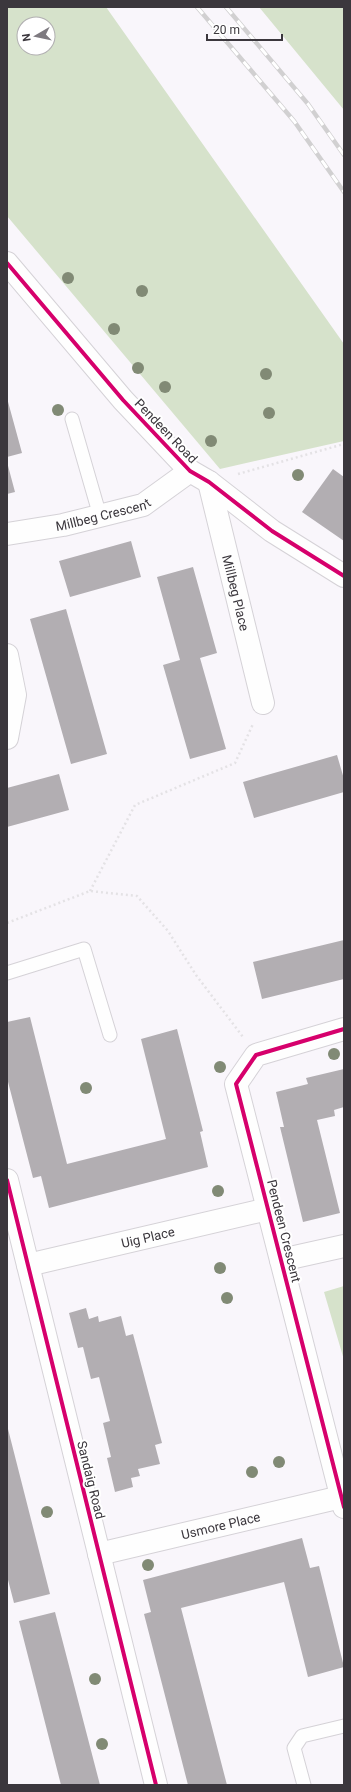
<svg xmlns="http://www.w3.org/2000/svg" width="351" height="1792" font-family="Roboto,sans-serif">
	<rect width="100%" height="100%" fill="#f9f6fb"/>
	<path fill="#d6e2cb" fill-rule="evenodd" d="M7,7H106L344,344V441L220,469L7,216ZM24,24H48V48H24Z
		M259,7H344V110Z
		M344,1286V1360L324,1292Z"/>
	<path fill="#b2aeb2" d="M7,398L22,453L7,457Z
		M7,462L15,492L7,494Z
		M333,469L344,477V541L302,512Z
		M131,541L141,577L70,597L59,561Z
		M193,567L217,653L200,658L226,749L190,759L163,665L180,660L157,577Z
		M66,609L107,754L71,764L30,619Z
		M337,755L344,779V792L254,818L243,782Z
		M59,774L69,810L7,827V788Z
		M344,940V979L262,999L253,962Z
		M30,1017L67,1164L166,1139L141,1039L177,1029L203,1131L200,1132L208,1167L49,1208L41,1176L33,1178L7,1078V1022Z
		M344,1069V1107L334,1110L335,1116L317,1120L340,1213L303,1222L280,1127H284L276,1092L308,1084L306,1078Z
		M86,1308L89,1319L98,1316L99,1322L121,1316L126,1336L133,1334L162,1443L155,1445L160,1464L138,1469L140,1476L131,1478L133,1487L115,1492L107,1458L111,1457L103,1423L110,1421L99,1377L91,1379L83,1347L78,1348L69,1313Z
		M8,1429L50,1594L14,1603L7,1576Z
		M302,1538L310,1568L319,1566L344,1667L308,1677L284,1582L181,1608L227,1785H188L144,1614L151,1612L143,1580Z
		M55,1612L100,1785H61L19,1621Z"/>
	<g fill="none" stroke-linecap="round" stroke-linejoin="round">
		<g stroke="#d5d2d7" stroke-width="15">
			<path id="lane" d="M72,419L100,516
				M7,973L84,949L110,1035
				M304,1785L294,1748L302,1736L344,1726"/>
		</g>
		<g stroke="#d5d2d7" stroke-width="24">
			<g id="street">
				<path d="M7,263L123,400L190,471L209,482L272,531L344,576"/>
				<path id="s1" d="M209,482L263,703"/>
				<path id="s2" d="M7,534L63,525L143,505L190,471"/>
				<path d="M7,655L15,695L7,738"/>
				<path d="M344,1029L256,1055L236,1084L344,1507"/>
				<path d="M7,1180L156,1785"/>
				<path d="M281,1260L344,1246"/>
				<path id="s3" d="M28,1265L268,1209"/>
				<path id="s4" d="M99,1554L341,1497"/>
			</g>
		</g>
		<path stroke="#e4e2e5" stroke-width="2.5" stroke-dasharray="2 3" stroke-linecap="butt" d="M238,474L344,444
			M90,891L135,805L235,763L253,724
			M7,923L90,891L137,896L168,931L196,975L243,1037"/>
		<use href="#lane" stroke="#fefefe" stroke-width="13"/>
		<use href="#street" stroke="#fefefe" stroke-width="22"/>
		<g stroke="#d1d0d1" stroke-width="4.5">
			<path id="rail" d="M197,7L294,121L344,192
				M226,7L308,104L344,155"/>
		</g>
		<use href="#rail" stroke="#fff" stroke-width="3" stroke-dasharray="9" stroke-linecap="butt"/>
		<g stroke="#fff" stroke-width="6">
			<path id="cycleway" d="M7,263L123,400L190,471L209,482L272,531L344,576
				M344,1029L256,1055L236,1084L344,1507
				M7,1180L156,1785"/>
		</g>
		<use href="#cycleway" stroke="#d6006c" stroke-width="4"/>
	</g>
	<g fill="#818a75">
		<circle cx="68" cy="278" r="6"/>
		<circle cx="142" cy="291" r="6"/>
		<circle cx="114" cy="329" r="6"/>
		<circle cx="138" cy="368" r="6"/>
		<circle cx="266" cy="374" r="6"/>
		<circle cx="165" cy="387" r="6"/>
		<circle cx="58" cy="410" r="6"/>
		<circle cx="269" cy="413" r="6"/>
		<circle cx="211" cy="441" r="6"/>
		<circle cx="298" cy="475" r="6"/>
		<circle cx="334" cy="1054" r="6"/>
		<circle cx="220" cy="1067" r="6"/>
		<circle cx="86" cy="1088" r="6"/>
		<circle cx="218" cy="1191" r="6"/>
		<circle cx="220" cy="1268" r="6"/>
		<circle cx="227" cy="1298" r="6"/>
		<circle cx="279" cy="1462" r="6"/>
		<circle cx="252" cy="1472" r="6"/>
		<circle cx="47" cy="1512" r="6"/>
		<circle cx="148" cy="1565" r="6"/>
		<circle cx="95" cy="1679" r="6"/>
		<circle cx="102" cy="1744" r="6"/>
	</g>
	<g text-anchor="middle" dominant-baseline="central" stroke-width="4" stroke-linejoin="round" paint-order="stroke">
		<g font-size="13" fill="#3b373d" stroke="#fff">
			<text transform="translate(166 431) rotate(46)">Pendeen Road</text>
			<text stroke="none"><textPath href="#s2" startOffset="98">Millbeg Crescent</textPath></text>
			<text stroke="none"><textPath href="#s1" startOffset="114">Millbeg Place</textPath></text>
			<text transform="translate(284 1231) rotate(76)">Pendeen Crescent</text>
			<text stroke="none"><textPath href="#s3" startOffset="123">Uig Place</textPath></text>
			<text transform="translate(91 1480) rotate(76)">Sandaig Road</text>
			<text stroke="none"><textPath href="#s4" startOffset="125">Usmore Place</textPath></text>
		</g>
	</g>
	<rect width="351" height="1792" fill="none" stroke="#3b373d" stroke-width="16"/>
	<g transform="translate(36 36) rotate(261)"><circle r="19" fill="#ffffff" stroke="#b1afb1"/>
	<path d="M0-3L7 15L0 10L-7 15Z" fill="#7e7a80"/>
	<text y="-6" font-size="11" font-weight="bold" text-anchor="middle" fill="#3b373d">N</text>
	</g>
	<path d="M207 34v6h75v-6" fill="none" stroke="#3b373d" stroke-width="2"/>
	<text x="213" y="34" font-size="12" fill="#3b373d" stroke="#ffffff" stroke-width="3" paint-order="stroke">20 m</text>
</svg>
